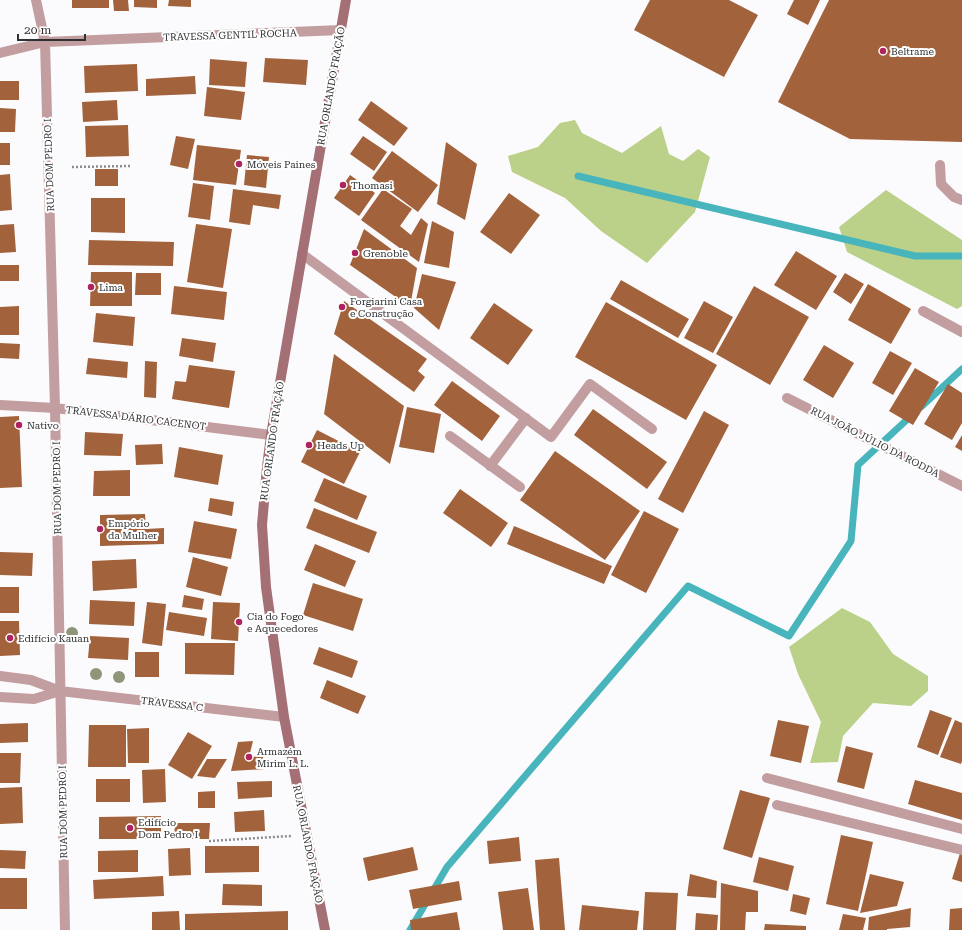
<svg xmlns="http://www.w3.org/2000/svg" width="962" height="930" font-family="'Roboto Serif',serif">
	<rect width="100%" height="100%" fill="#fbfbfe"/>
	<path fill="#bbd189" d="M575,120L582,133L622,153L661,126L669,154L683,161L698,149L710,157L695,212L647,263L601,231L565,198L512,172L508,156L538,147L560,123Z
		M886,190L962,240V306L957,309L847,252L839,227Z
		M842,608L870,622L893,654L928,676V691L911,706L873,703L843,736L838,762L810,763L821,722L798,674L789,647Z"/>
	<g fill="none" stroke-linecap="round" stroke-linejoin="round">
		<path stroke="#47b5bb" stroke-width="7" d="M578,176L915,256H962
			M921,407L962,369
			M410,930L447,867L688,586L789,636L851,541L858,465L912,415"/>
	</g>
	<path fill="#a2623b" d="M72,0H109V8H72Z
		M113,0H128L129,11H114Z
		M134,0H157V8L134,7Z
		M169,0H191V7L168,6Z
		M650,0H729L758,15L724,77L634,30Z
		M794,0H820L808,25L787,14Z
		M829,0H962V142L850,139L778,102Z
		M265,58L308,60L306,85L263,82Z
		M210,59L247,62L245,87L209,85Z
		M137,64L138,91L85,93L84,66Z
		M195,76L196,94L146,96V79Z
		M0,81H19V100H0Z
		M207,87L245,92L241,120L204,116Z
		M117,100L118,120L83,122L82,102Z
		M371,101L408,128L394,146L358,120Z
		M0,108L16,109L15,132H0Z
		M128,125L129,156L86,157L85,126Z
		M176,136L195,139L188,169L170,165Z
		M363,136L387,152L374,171L350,154Z
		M446,142L477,164L465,220L437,204Z
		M0,143H10V165H0Z
		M197,145L241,150L236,185L193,180Z
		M392,151L438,185L418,212L372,178Z
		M247,155L269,157L266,188L244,185Z
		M95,169H118V186H95Z
		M10,174L12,210L0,211V175Z
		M350,175L375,193L359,216L334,198Z
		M193,183L214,186L210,220L188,217Z
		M233,189L281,195L279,209L253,205L250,225L229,222Z
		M383,189L412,209L400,226L411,235L421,218L428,224L419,262L361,220Z
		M509,193L540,215L511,254L480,232Z
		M91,198H125V233L91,232Z
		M432,221L454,232L449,268L424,263Z
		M14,224L16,252L0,253V225Z
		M196,224L232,229L223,288L187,282Z
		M364,229L417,268L410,307L350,265Z
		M89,240L174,242L173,266L88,265Z
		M796,251L837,276L816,310L774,285Z
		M0,265H19V281H0Z
		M91,272H132V306H90Z
		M136,273H161V295H135Z
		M845,273L864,284L851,304L833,292Z
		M422,274L456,282L439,330L414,308Z
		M621,280L689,319L678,338L610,299Z
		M868,284L911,309L891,344L848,320Z
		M174,286L227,292L224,320L171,314Z
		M754,286L809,317L770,385L716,354Z
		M344,301L427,359L418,371L425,377L414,392L334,334Z
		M704,301L733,317L713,353L684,338Z
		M606,302L717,365L686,420L575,357Z
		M494,303L533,330L508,365L470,338Z
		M19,306V335H0V307Z
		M96,313L135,317L133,346L93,342Z
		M182,338L216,343L213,362L179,356Z
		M0,343L20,344L19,359L0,358Z
		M824,345L854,363L833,398L803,380Z
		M890,351L912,363L893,395L872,383Z
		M334,354L404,406L390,464L324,414Z
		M88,358L128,362L127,378L86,374Z
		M145,361L157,362L156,398L144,397Z
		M189,365L235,371L229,408L172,399L175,381L186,382Z
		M915,368L939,382L913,425L889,411Z
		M452,381L500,416L482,441L434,405Z
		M948,384L962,393V423L952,440L924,424Z
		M407,407L441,414L434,453L399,447Z
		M593,409L667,462L647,489L574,435Z
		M704,411L729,425L683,513L658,499Z
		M19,416L22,487L0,488V417Z
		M317,430L360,452L344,484L301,462Z
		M85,432L123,434L121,456L84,455Z
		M962,435V451L955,447Z
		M162,444L163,464L136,465L135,445Z
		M179,447L223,455L218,485L174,477Z
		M555,451L640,511L605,560L520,500Z
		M130,470V496H93L94,471Z
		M324,478L367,496L357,520L314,501Z
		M460,489L508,523L491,547L443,513Z
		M210,498L234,502L232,516L208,511Z
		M314,508L377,532L369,553L306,528Z
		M644,511L679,529L646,593L611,575Z
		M145,514L146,529L164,528V544L100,546V515Z
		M194,521L237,529L231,559L188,552Z
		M514,526L612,566L604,584L507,544Z
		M315,544L356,561L345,587L304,570Z
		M0,552L33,553L32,576L0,575Z
		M193,557L228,567L221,596L186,587Z
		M136,559L137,588L93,591L92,561Z
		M313,583L363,599L353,631L303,615Z
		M0,587H19V613H0Z
		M184,595L204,599L202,610L182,607Z
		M90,600L135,602L134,626L89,624Z
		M147,602L166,604L162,646L142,643Z
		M213,602L240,603L238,641L211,639Z
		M169,612L207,618L204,636L166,630Z
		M0,621H19L20,655L0,656Z
		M90,636L129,638L128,660L88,658Z
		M185,643H235L234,675L185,674Z
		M319,647L358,661L352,678L313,664Z
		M135,652H159V677H135Z
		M327,680L366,696L358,714L320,698Z
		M930,710L952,718L938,755L917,747Z
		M778,720L809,726L801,763L770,756Z
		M955,720L962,723V761L961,764L940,757Z
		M28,723V742L0,743V724Z
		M89,725H126V767H88Z
		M149,728V763H128L127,729Z
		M188,732L212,746L192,779L168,765Z
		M253,741L249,757L263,756L265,769L231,771L238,742Z
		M846,746L873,753L864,789L837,782Z
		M0,753H21L20,783H0Z
		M207,759H227L215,778L197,776Z
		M165,769L166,802L143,803L142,770Z
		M96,779H130V802H96Z
		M915,780L962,793V820L908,804Z
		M272,781V797L238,799L237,782Z
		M22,787L23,823L0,824V788Z
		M740,790L770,798L752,858L723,849Z
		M215,791V808H198V792Z
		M264,810L265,831L235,832L234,812Z
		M161,816V839H99V817Z
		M175,823H210L209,839H174Z
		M841,835L873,842L858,911L826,904Z
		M519,837L521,861L489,864L487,841Z
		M205,846H259V872L205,873Z
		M413,847L418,870L368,881L363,858Z
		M190,848L191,875L169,876L168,849Z
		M0,850L26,851L25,869L0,868Z
		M138,850V872H98V851Z
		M961,850L962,851V882L952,879Z
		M759,857L794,866L788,891L753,882Z
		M559,858L565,930H540L535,860Z
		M690,874L717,881L716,898L687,896Z
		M870,874L904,882L897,906L860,913Z
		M163,876L164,896L94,899L93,880Z
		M0,878H27V909H0Z
		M459,881L462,900L413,909L409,890Z
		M721,883L758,891V912H746L745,930H720Z
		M223,884L262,885V906L222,905Z
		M528,888L534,930H503L498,892Z
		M645,892L678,893L676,930H643Z
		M793,894L810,898L806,915L790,911Z
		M582,905L639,911L637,930H579Z
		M911,908L910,927L887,929V930H868L869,917Z
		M962,908V930H949L950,909Z
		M179,911L180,930H152V912Z
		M288,911V930H185V914Z
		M457,912L460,930H411L410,920Z
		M696,913L718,915L717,930H695Z
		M843,914L866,918L863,930H839Z
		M765,924L806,926V930H764Z"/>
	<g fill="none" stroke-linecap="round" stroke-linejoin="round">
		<path stroke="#8c8d8f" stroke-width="2.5" stroke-dasharray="2 2" stroke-linecap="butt" d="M72,167L131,166
			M209,841L291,836"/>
		<path stroke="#c39ea0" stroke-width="10" d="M940,165L941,184L954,197L962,200
			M302,254L551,437L590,384L652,429
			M923,311L962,332
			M450,436L520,487
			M490,466L526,418
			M767,778L962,829
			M777,805L962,850"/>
		<path stroke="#c39ea0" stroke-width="10" d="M36,0L45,42L55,408L65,930
			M0,53L45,42L341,30
			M787,398L962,486
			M0,405L55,408L271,435
			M0,676L31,680L60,691L284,717
			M0,697L34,699L60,691"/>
		<path stroke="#a57075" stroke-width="10" d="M325,930L284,717L266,587L262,525L267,467L271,435L346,0"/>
	</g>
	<g fill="#8e9578">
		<circle cx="72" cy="633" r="6"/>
		<circle cx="96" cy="674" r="6"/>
		<circle cx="119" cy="677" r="6"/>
	</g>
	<g fill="#af235f" stroke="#fff" stroke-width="1.5">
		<circle cx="883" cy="51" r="4"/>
		<circle cx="239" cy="164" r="4"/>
		<circle cx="343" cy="185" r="4"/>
		<circle cx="355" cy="253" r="4"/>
		<circle cx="91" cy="287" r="4"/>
		<circle cx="342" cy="307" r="4"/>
		<circle cx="19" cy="425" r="4"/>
		<circle cx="309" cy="445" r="4"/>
		<circle cx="100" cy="529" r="4"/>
		<circle cx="239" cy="622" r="4"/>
		<circle cx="10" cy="638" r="4"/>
		<circle cx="249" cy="757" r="4"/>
		<circle cx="130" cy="828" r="4"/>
	</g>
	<g text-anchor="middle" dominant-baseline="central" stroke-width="4" stroke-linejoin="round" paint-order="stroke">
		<g font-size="10" fill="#2f3032" stroke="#fff">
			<text transform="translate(230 35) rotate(-2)">TRAVESSA GENTIL ROCHA</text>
			<text transform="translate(331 86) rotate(-80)">RUA ORLANDO FRAÇÃO</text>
			<text transform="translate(49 165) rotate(-92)">RUA DOM PEDRO I</text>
			<text transform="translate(136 418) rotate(7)">TRAVESSA DÁRIO CACENOT</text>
			<text transform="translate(272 441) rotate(-82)">RUA ORLANDO FRAÇÃO</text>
			<text transform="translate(875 442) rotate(27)">RUA JOÃO JÚLIO DA RODDA</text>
			<text transform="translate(57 488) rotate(-91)">RUA DOM PEDRO I</text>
			<text transform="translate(172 704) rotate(7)">TRAVESSA C</text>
			<text transform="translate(63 812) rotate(-91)">RUA DOM PEDRO I</text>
			<text transform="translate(308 844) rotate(79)">RUA ORLANDO FRAÇÃO</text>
		</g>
		<g font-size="10" fill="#2f3032" stroke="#fff" text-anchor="start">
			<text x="891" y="51">Beltrame</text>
			<text x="247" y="164">Móveis Paines</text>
			<text x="351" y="185">Thomasi</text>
			<text x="363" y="253">Grenoble</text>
			<text x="99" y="287">Lima</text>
			<text x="350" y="301">Forgiarini Casa<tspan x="350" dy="12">e Construção</tspan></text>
			<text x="27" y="425">Nativo</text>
			<text x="317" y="445">Heads Up</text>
			<text x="108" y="523">Empório<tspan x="108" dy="12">da Mulher</tspan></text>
			<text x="247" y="616">Cia do Fogo<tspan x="247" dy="12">e Aquecedores</tspan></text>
			<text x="18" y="638">Edifício Kauan</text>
			<text x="257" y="751">Armazém<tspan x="257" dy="12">Mirim L. L.</tspan></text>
			<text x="138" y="822">Edifício<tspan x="138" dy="12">Dom Pedro I</tspan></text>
		</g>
	</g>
	<path d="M18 34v6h67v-6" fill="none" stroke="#2f3032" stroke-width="2"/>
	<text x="24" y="34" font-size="12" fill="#2f3032" stroke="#ffffff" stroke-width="3" paint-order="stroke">20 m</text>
</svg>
